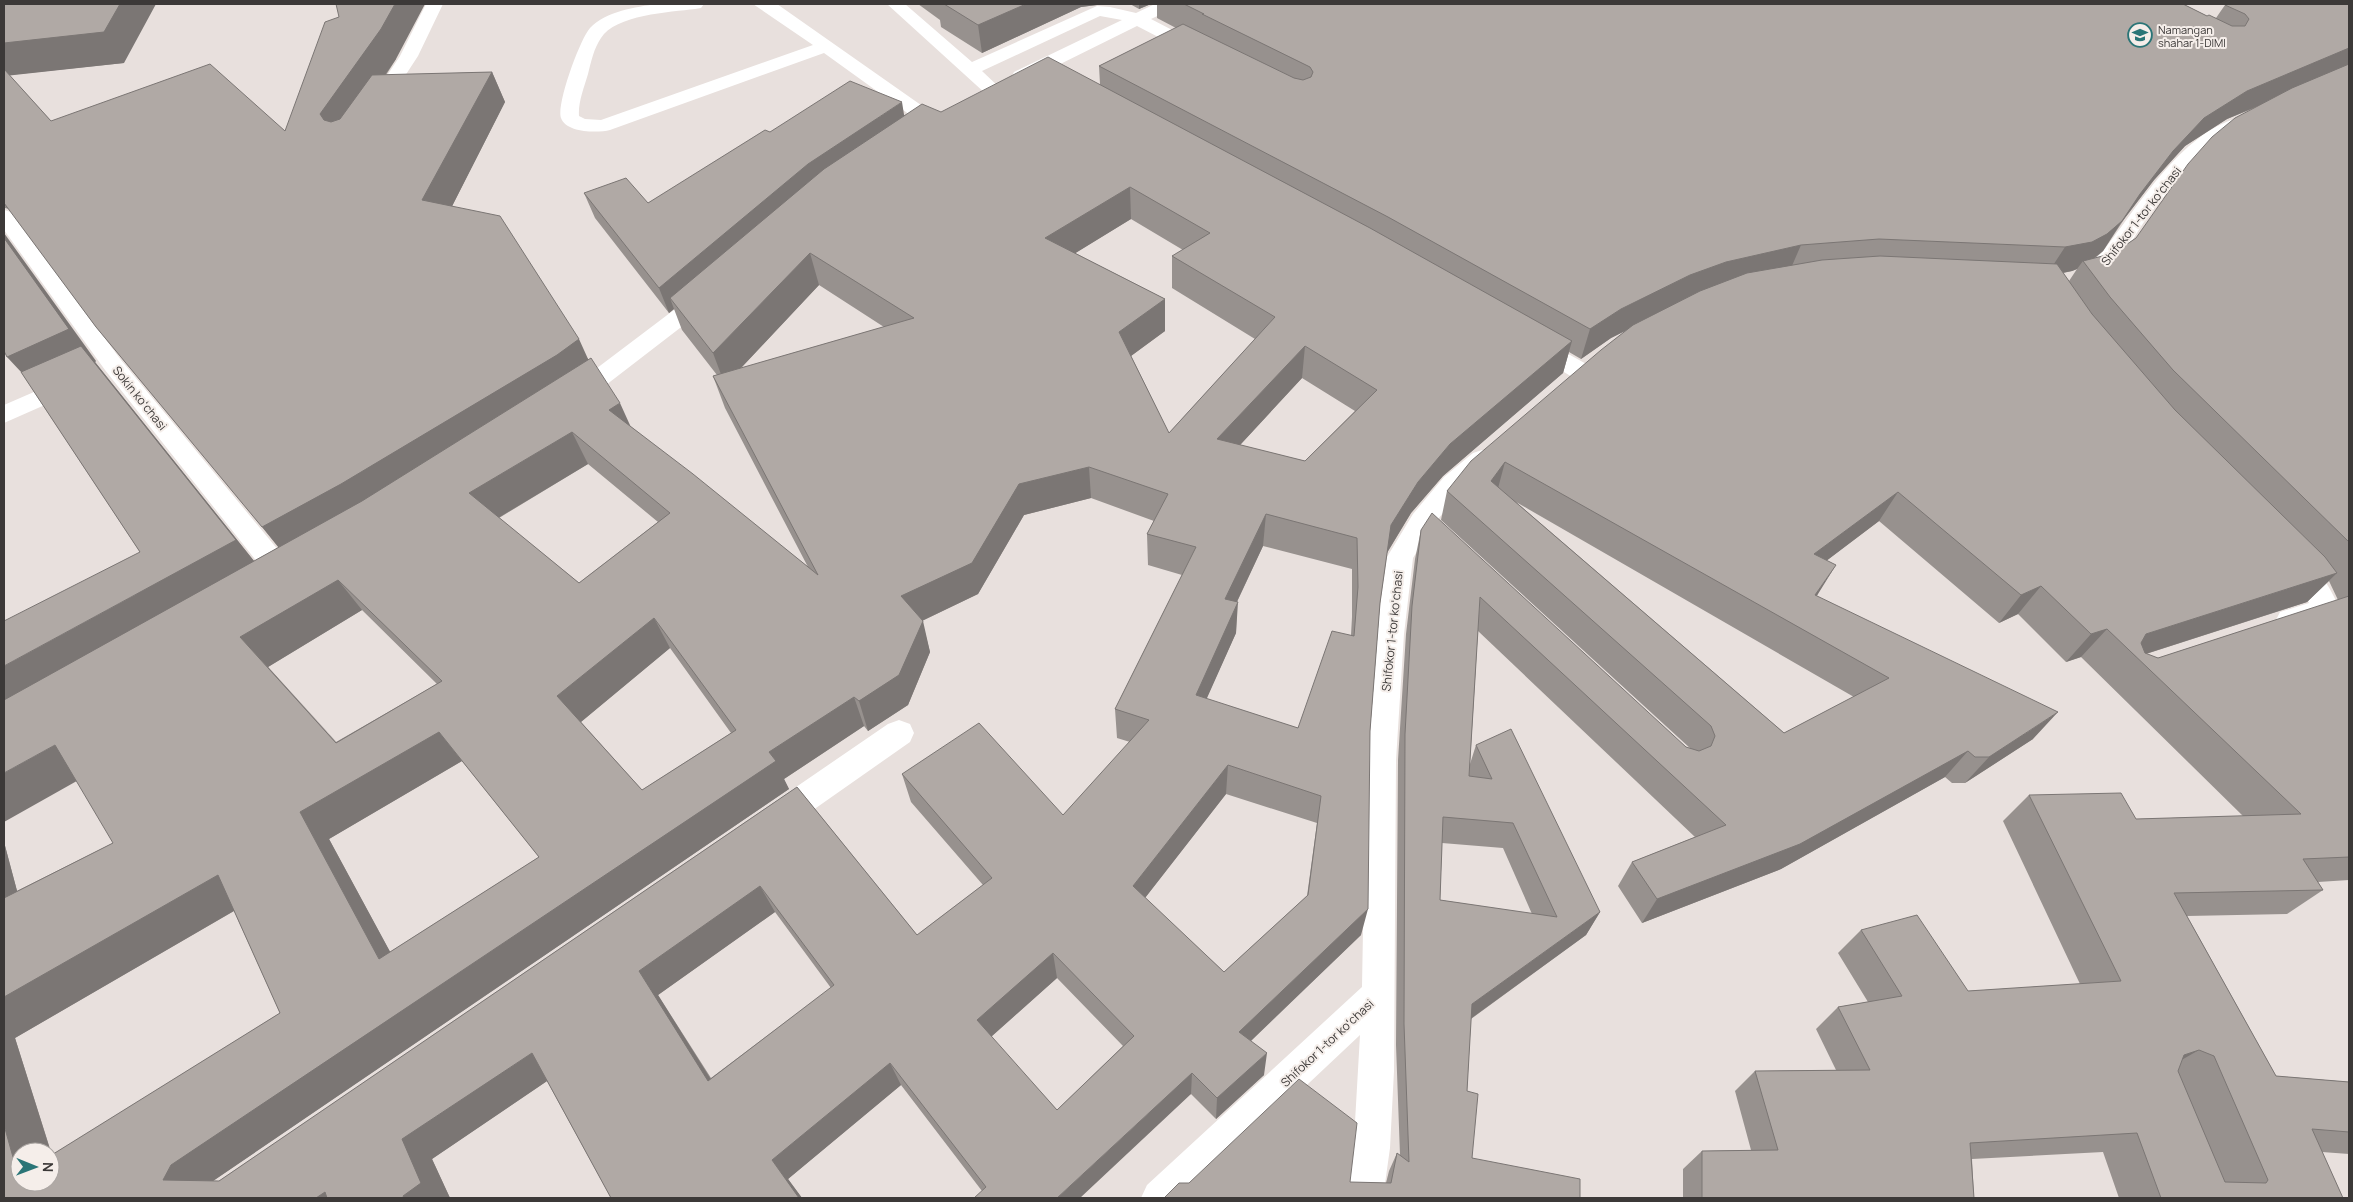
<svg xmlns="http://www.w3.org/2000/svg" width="2353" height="1202" font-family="Manrope,sans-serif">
	<rect width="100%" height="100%" fill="#e8e0dd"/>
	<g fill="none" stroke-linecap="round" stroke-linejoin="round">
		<path fill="#fff" fill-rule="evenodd" d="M426,4H443L418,56L384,108L377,110L370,108L368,104L400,56Z
			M657,4H704L701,8L695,9C670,12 615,15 601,38C594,48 591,62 588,74C584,88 578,102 579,116L585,119L601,120L813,45L753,4H777L938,117L941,121L938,125L931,127L924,125L824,53L610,130C598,133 566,133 561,118C556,105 580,39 590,28C606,11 636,7 657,4Z
			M887,4H905L972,62L1097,6L1110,7L1136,13L1155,4H1176L1174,8L1151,19L1203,46L1206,50L1203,54H1191L1137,26L1028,80H1014L1012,76L1014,72L1122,20L1100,16L982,71L1002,90L1000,94H986Z
			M2238,118L2245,120L2248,124L2245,128C2203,151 2172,184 2144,222C2133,238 2124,256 2110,269C2101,278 2092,283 2079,280L2076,275C2083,265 2096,260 2104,250C2138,207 2181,133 2238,118Z
			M4,210L11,212L121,360L293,568L297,575L293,582L283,585L273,582L105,370L4,230Z
			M707,289L715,291L718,296L715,301L580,405L572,407L564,405L560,399L564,393L699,291Z
			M1533,336L1541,339L1590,366L1594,372L1590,378L1582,380L1574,378L1525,349L1521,344L1525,339Z
			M73,375L81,377L85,383L81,389L4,423V405Z
			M1482,450L1491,453L1495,459L1491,465L1462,489L1431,528L1413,558L1404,634L1396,760L1394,1071L1390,1148L1383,1198H1345L1355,1122L1360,1035L1187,1198H1141L1147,1185L1362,987L1366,760L1376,634L1387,557L1413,514L1444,477L1473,453Z
			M2293,554C2315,561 2329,585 2338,605L2329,619L2290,631L2280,628L2276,620L2280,612L2309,603C2303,588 2288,579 2280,564L2284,557Z
			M899,720L910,724L914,733L910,742L786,829L775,833L764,829L759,819L764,809L888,724Z"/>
	</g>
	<path fill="#97918e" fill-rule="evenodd" d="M4,4L124,63L9,75L51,121L285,131L339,17L396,59L386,75L492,72L505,102L452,206L588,359L630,426L808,567L725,408L713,376L717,375L682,330L674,309L669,313L595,218L584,193L648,203L770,132L904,115L941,112L1100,84L1099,66L1176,28L1157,18V4H2183L2207,16L2216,18L2225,5L2349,4V880L2318,882L2323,890L2287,914L2187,916L2276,1076L2349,1082V1154L2322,1152L2343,1198H2119L2103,1152L1972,1159L1974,1198H1683V1169L1702,1151L1751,1150L1735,1091L1755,1071L1836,1070L1816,1029L1838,1007L1868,1002L1838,953L1861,930L1968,991L2080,984L2003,821L2029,795L2136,819L2243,816L2081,657L2066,662L2018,614L1999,623L1879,521L1826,561L1817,596L2033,739L1965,783H1952L1945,777L1781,869L1642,923L1618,886L1632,862L1695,837L1478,631L1470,764L1476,745L1600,912L1586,935L1471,1019L1467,1091L1472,1158L1580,1198L1350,1182L1386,1183L1389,1171L1397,1153L1400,1155L1396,1045L1398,760L1406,634L1415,559L1421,530L1686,747L1691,749L1441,520L1447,491L1625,331L1611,338L1581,359L1569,352L1563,373L1443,476L1411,513L1387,553L1380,603L1370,731L1361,935L1251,1041L1264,1075L1216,1119L1191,1094L982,1191L901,1085L788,1179L802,1198H611L547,1081L432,1159L450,1198H4V842L17,891L113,843L140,552L21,372L96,361L95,362L254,561L279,547L96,327L9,209L5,208L4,209ZM2252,109L2136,238L2114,253L2095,258L2103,251L2125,218L2154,180L2185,146L2227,119ZM1131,219L1183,250L1172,256V288L1255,339L1169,433L1131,356L1165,331V299L1075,253ZM2077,269L2069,281L2063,273L2072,271ZM819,285L884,327L740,369ZM1302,378L1355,411L1305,461L1240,445ZM588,464L658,522L579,583L499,518ZM1091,498L1154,521L1147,534L1148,565L1182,575L1115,709L1117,738L1130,742L1063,815L902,774L911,802L983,885L917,935L797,787L219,1181H213L789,789L784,779L864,726L868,731L908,705L930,652L922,621L978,594L1024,515ZM1516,502L1854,697L1784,733ZM1263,546L1352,569V617L1351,635L1298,728L1206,699L1236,633L1237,602ZM2329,581L2338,600L2158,658L2146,654L2307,602ZM362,610L437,684L336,742L268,667ZM670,648L731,733L642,790L581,722ZM462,761L539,857L390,952L329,839ZM1226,794L1317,823L1307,896L1224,972L1145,898ZM1442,843L1503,848L1532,914L1440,900ZM234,911L280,1013L52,1155L15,1038ZM775,912L831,988L711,1078L658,995ZM1057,978L1123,1046L1057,1110L991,1037Z
		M918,4H1100L1097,5L1081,7L982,53L941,27L940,20Z
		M1130,4H1151L1139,9Z"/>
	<path fill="#7b7674" d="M120,4H156L124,63L5,76L4,74V43Z
		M395,4H425L396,59L337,145L320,114Z
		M1026,4H1100L1097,5L1081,7L982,53L978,25Z
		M1139,4H1151L1139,9Z
		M2349,48V67L2348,68L2227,119L2185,146L2154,180L2121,223L2122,221L2103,251L2088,263L2083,261L2077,269L2072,271L2046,276L2065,247L2140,194L2173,151L2204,118L2247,91Z
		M492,72L505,102L439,232L422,200Z
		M902,102L906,127L670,298L674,309L669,313L659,288L808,164Z
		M1130,187L1131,219L1048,270L1045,238Z
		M4,233L96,361L95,362L262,571L4,715V666L236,540L36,388L7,357Z
		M1801,245L1788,275L1679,304L1611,338L1581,359L1590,329L1621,309L1690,275L1726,262Z
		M810,253L819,285L725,385L713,353Z
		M1165,299V331L1120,364L1119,332Z
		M579,339L593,370L287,558L262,527Z
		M1572,341L1563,373L1443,476L1411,513L1385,556L1391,525L1418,482L1450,444Z
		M1305,346L1302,378L1216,471L1217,439Z
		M620,403L634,434L609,410Z
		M572,432L588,464L488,524L469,493Z
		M1505,462L1497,492L1491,481Z
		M1089,467L1091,498L1024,515L978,594L909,627L901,596L1019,484Z
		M1898,492L1879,521L1797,583L1814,554Z
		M1266,514L1263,546L1224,629L1225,599Z
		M1836,565L1818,594L1798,623L1815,595Z
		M2337,573L2307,602L2136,657L2130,651L2146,634Z
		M338,580L362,610L268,667L363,771L240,637Z
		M2041,586L2018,614L1999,623L2021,595Z
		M1238,602L1236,633L1195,725L1196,695Z
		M654,618L670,648L576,726L557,696Z
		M923,621L930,652L908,705L868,731L859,701Z
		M2107,629L2081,657L2066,662L2091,634Z
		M854,697L864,726L784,779L789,789L210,1183L163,1180L171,1165L769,752Z
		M2058,712L2033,739L1965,783L1989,757Z
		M439,732L462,761L329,839L407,983L379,959L300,812Z
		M55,745L91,773L4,822V773Z
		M1968,751L1945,777L1781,869L1642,923L1657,899Z
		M1228,765L1226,794L1134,912L1133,886Z
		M4,842L28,932L4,917Z
		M218,875L251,901L15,1038L64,1194L50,1182V1152H20V1176L18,1175L4,1125V997Z
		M760,886L775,912L658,995L725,1102L708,1081L639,971Z
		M1368,909L1361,935L1237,1054L1239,1032Z
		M1600,912L1586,935L1462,1025L1472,1004Z
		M1053,953L1057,978L984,1043L977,1020Z
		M2199,1050L2164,1070L2184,1055Z
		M532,1053L556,1075L432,1159L450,1198H404L403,1196L402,1139Z
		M1267,1053L1264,1075L1216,1119L1217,1098Z
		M890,1063L901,1085L788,1179L802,1198H799L772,1160Z
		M1192,1073L1191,1094L1080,1198H1057Z
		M325,1192L337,1198H316Z"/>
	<path fill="#b0a9a5" stroke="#7b7674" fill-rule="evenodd" d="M4,4H120L104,32L4,43Z
		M336,4H395L381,29L320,114L324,120L331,122L340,119L372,75L492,72L422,200L500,216L579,339L557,355L341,484L262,527L96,327L4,203V69L51,121L210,64L285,131L325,22L339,17Z
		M944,4H1026L978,25Z
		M1184,4H2183L2207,16L2209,15L2232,26H2245L2249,19L2245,14L2225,5L2226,4H2349V48L2247,91L2204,118L2173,151L2140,194L2122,221L2107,234L2092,242L2065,247L1879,239L1801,245L1726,262L1690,275L1621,309L1590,329L1388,217L1099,66L1183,24L1294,78L1303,80L1311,77L1313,72L1310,67L1202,14H1204Z
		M1048,57L1370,228L1572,341L1450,444L1418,482L1391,525L1380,603L1370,731L1368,909L1239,1032L1267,1053L1217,1098L1192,1073L1057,1198H974L986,1187L890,1063L772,1160L799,1198H611L532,1053L402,1139L421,1183L403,1196L404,1198H327L325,1192L316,1198H4V1125L18,1175L20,1174V1182H50V1156L280,1013L218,875L4,997V898L113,843L55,745L4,773V700L362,501L591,358L620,403L609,410L693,474L818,575L713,376L914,318L810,253L713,353L670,298L824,169L922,104L941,112ZM1130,187L1210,233L1172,256L1275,317L1169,433L1119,332L1165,299L1045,238ZM1305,346L1377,390L1305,461L1217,439ZM572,432L670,513L579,583L469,493ZM1089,467L1168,494L1147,534L1196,547L1115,709L1149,720L1063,815L979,723L902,774L992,878L917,935L797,787L219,1181L163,1180L171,1165L776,761L769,752L854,697L859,701L899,675L923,621L901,596L972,563L1019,484ZM1266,514L1357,538L1358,587L1354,636L1332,631L1298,728L1196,695L1238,602L1225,599ZM338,580L442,681L336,743L240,637ZM654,618L736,730L642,790L557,696ZM439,732L539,857L379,959L300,812ZM1228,765L1321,796L1308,895L1224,972L1133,886ZM760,886L834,985L708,1081L639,971ZM1053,953L1134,1036L1057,1110L977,1020Z
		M2349,64V542L2173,370L2110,297L2083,261L2114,253L2136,238L2188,164L2212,137L2235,118L2292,88Z
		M850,81L902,102L808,164L659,288L584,193L626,178L648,203L765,130L770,132Z
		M4,238L69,329L7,357L4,351Z
		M1880,256L2057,264L2092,314L2175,410L2325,557L2337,573L2146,634L2141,643L2145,653L2158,658L2349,596V857L2303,859L2323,890L2174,893L2276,1076L2349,1082V1132L2312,1129L2343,1198H2161L2137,1133L1970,1143L1974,1198H1702V1151L1778,1150L1755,1071L1870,1070L1838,1007L1902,996L1861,930L1917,915L1968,991L2121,981L2029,795L2121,793L2136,819L2301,814L2107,629L2091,634L2041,586L2021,595L1898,492L1814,554L1836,565L1815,595L2058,712L1989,757H1975L1968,751L1800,844L1657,899L1632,862L1726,825L1480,597L1469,776L1492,779L1476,745L1511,729L1600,912L1472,1004L1467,1091L1478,1094L1472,1158L1580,1179V1198H1164L1179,1183H1189L1299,1079L1357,1123L1350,1182L1391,1183L1397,1153L1409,1162L1404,1024L1405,734L1412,606L1421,530L1432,513L1686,747L1699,751L1711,746L1715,736L1711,726L1447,491L1471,461L1601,350L1633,325L1700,291L1747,273L1822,260ZM1505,462L1889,678L1784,733L1491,481ZM1443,817L1513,823L1557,917L1440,900ZM2199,1050L2214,1056L2268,1180L2266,1183L2225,1182L2178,1071L2184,1055Z
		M81,346L236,540L4,666V621L140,552L21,372Z"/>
	<defs>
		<g id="school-ring" transform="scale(1.25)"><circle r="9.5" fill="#f5eeea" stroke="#2a7577" stroke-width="1.5"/><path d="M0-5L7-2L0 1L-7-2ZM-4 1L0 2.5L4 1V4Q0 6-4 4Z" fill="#2a7577"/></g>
	</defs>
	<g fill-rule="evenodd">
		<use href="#school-ring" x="2140" y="35"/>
	</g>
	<g text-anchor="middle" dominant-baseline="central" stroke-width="4" stroke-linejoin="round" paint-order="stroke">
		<g font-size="11" fill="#3c3938" stroke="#f5eeea" text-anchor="start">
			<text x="2158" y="29">Namangan<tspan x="2158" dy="13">shahar 1-DIMI</tspan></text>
		</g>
		<g font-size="12" fill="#3c3938" stroke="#f5eeea">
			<text transform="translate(2141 216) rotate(-52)">Shifokor 1-tor koʻchasi</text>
			<text transform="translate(140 398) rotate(51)">Sokin koʻchasi</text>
			<text transform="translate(1392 631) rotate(-84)">Shifokor 1-tor koʻchasi</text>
			<text transform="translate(1327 1043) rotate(-43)">Shifokor 1-tor koʻchasi</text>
		</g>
	</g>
	<rect width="2353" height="1202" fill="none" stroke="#3c3938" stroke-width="10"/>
	<g transform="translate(35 1167) rotate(91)"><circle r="24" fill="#f5eeea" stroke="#aba6a3"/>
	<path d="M0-4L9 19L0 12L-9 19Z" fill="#2a7577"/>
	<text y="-8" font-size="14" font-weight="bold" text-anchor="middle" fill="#3c3938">N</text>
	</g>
</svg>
